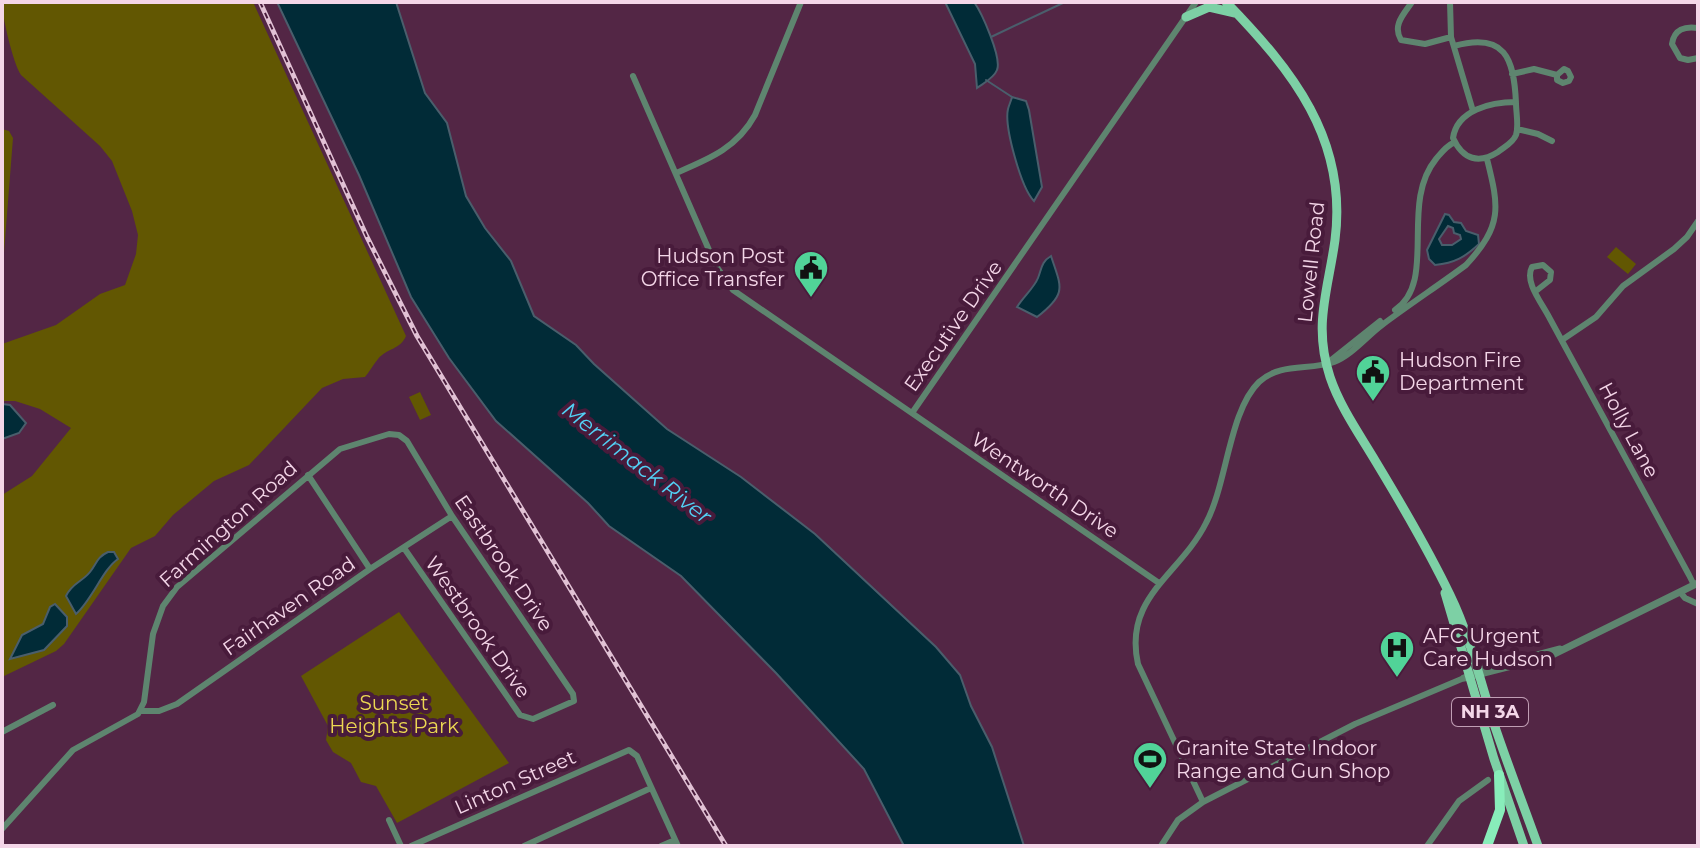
<svg xmlns="http://www.w3.org/2000/svg" width="1700" height="848" font-family="Montserrat,sans-serif">
	<rect width="100%" height="100%" fill="#532645"/>
	<path fill="#625702" d="M2,2H253L406,336C400,350 387,348 378,359C373,365 370,371 365,377L343,379L322,388L249,465L214,481L173,515L155,536L131,548L64,644L56,651L2,677V495L32,476L71,428L40,409L15,401H2V344L56,325L100,294L125,285L136,254L138,235L132,211L112,161L100,146L21,75C13,63 2,16 2,2Z
		M2,129L9,131L13,138L2,278Z
		M1616,247L1636,264L1628,274L1607,257Z
		M420,392L431,415L420,420L409,397Z
		M399,612L509,763L397,823L376,786L361,782L351,763L333,752L326,740L328,726L301,676Z"/>
	<path fill="#012b37" stroke="#4a5e6c" stroke-width="2" fill-rule="evenodd" d="M277,2H396L425,93L447,123L466,196L485,228L511,261L534,316L576,345L594,364L667,429L741,477L815,534L936,647L960,675L971,706L992,747L1024,846H904L864,769L776,673L681,576L609,526L588,503L496,421L449,358L411,297L359,175Z
		M945,2H974C982,13 1002,58 997,70C994,78 984,83 977,88L975,64Z
		M1012,97L1026,101L1029,110L1042,187L1034,201C1021,188 1004,126 1008,109C1009,105 1011,101 1012,97Z
		M1445,214L1449,215L1454,222L1461,223L1466,231L1478,235L1479,244C1465,257 1455,263 1435,265L1429,259L1427,250ZM1448,226L1453,228L1454,233L1460,235L1461,239L1452,245H1442L1439,239Z
		M1051,256C1061,287 1068,293 1037,317L1017,307C1023,297 1034,288 1038,278C1042,268 1041,262 1051,256Z
		M2,404L10,405L26,423L19,433L2,439Z
		M108,552H114L118,559C103,569 92,600 76,614L66,596C72,583 82,582 90,572C97,563 97,557 108,552Z
		M55,604L67,617V626L44,650L10,659L22,635L43,624L50,607Z"/>
	<g fill="none" stroke-linecap="round" stroke-linejoin="round">
		<path stroke="#4a5e6c" stroke-width="2" d="M991,37L1065,2
			M986,80L1012,97"/>
		<path stroke="#5e856f" stroke-width="6" d="M1412,2C1404,14 1392,25 1401,40L1425,44L1451,37
			M1450,2L1451,37L1473,111
			M1698,28C1685,26 1674,29 1672,44L1680,58L1688,60L1698,58
			M1454,46C1505,32 1514,58 1516,103C1516,113 1519,126 1516,135C1513,143 1504,147 1498,152C1479,164 1463,160 1453,138C1457,110 1491,102 1516,102
			M1512,74L1534,69L1557,75V80L1563,83L1569,81L1571,77L1568,71L1564,69L1557,75
			M633,76L716,266L733,290L1159,583
			M1517,129L1538,134L1552,141
			M676,173C709,159 737,148 755,115L801,2
			M1536,291L1550,280L1551,272L1543,265L1532,267C1524,282 1542,303 1549,317C1596,403 1643,489 1689,575L1694,585
			M1395,310C1438,281 1399,204 1436,159C1442,152 1446,146 1455,142
			M1562,340L1596,317L1623,286L1674,249L1687,237L1698,221
			M1326,364L1380,321
			M912,413L1196,2
			M308,475L370,569
			M1680,592L1685,598L1698,604
			M141,711H159L177,704L370,569L452,516
			M2,732L53,705
			M1203,802L1138,664C1123,597 1180,575 1206,523C1227,484 1229,411 1259,382C1281,362 1309,371 1334,362C1352,355 1367,336 1382,325C1410,304 1439,285 1466,265C1503,225 1499,207 1487,159
			M389,820L401,846
			M2,829L73,750L138,714L144,702L153,634L163,606L177,587L340,449L389,434L399,435L407,441L452,516L573,694L574,701L533,719L520,715L404,548
			M411,846L629,750L637,756L678,846
			M524,846L651,788
			M661,846L675,840
			M1161,846L1178,820L1203,802L1355,724L1464,678
			M1427,846L1459,801L1488,780"/>
		<path stroke="#5e856f" stroke-width="7" d="M1476,671L1560,649
			M1464,678L1548,657L1698,583"/>
		<path stroke="#7dd0a5" stroke-width="9" d="M1226,2C1292,70 1348,139 1335,240C1328,291 1313,325 1330,377C1340,407 1360,435 1376,462C1402,505 1428,549 1450,595C1469,634 1480,679 1493,721C1507,763 1523,804 1538,846
			M1186,17L1209,7L1235,13
			M1445,593L1494,759L1524,846"/>
		<path stroke="#88edba" stroke-width="10" d="M1487,846L1500,810L1499,775"/>
		<g stroke="#e1c1d4" stroke-width="5">
			<path id="rail" d="M260,2L367,237L417,336L726,846"/>
		</g>
		<use href="#rail" stroke="#481b3b" stroke-width="2" stroke-dasharray="6" stroke-linecap="butt"/>
	</g>
	<defs>
		<g id="civic-pin" transform="scale(1.8)"><path d="M0 17L-7.5 6A9.5 9.5 0 1 1 7.5 6Z" fill="#51d398" stroke="#481b3b"/><path d="M-.6-6.5H3V-4.5H.6V-3L4-1V1h2V6H-6V1h2V-1L-.6-3ZM-1.2 2.5V6h2.4V2.5Z" fill="#111"/></g>
		<g id="hospital-pin" transform="scale(1.8)"><path d="M0 17L-7.5 6A9.5 9.5 0 1 1 7.5 6Z" fill="#51d398" stroke="#481b3b"/><path d="M-5-5h3v3.5h4V-5h3V5h-3V1.5h-4V5h-3Z" fill="#111"/></g>
		<g id="stadium-pin" transform="scale(1.8)"><path d="M0 17L-7.5 6A9.5 9.5 0 1 1 7.5 6Z" fill="#51d398" stroke="#481b3b"/><path d="M0-5a6.5 5 0 1 0 0 10a6.5 5 0 1 0 0-10ZM-3.5-1.8h7v3.6h-7Z" fill="#111"/></g>
	</defs>
	<g fill-rule="evenodd">
		<use href="#civic-pin" x="811" y="268"/>
		<use href="#civic-pin" x="1373" y="372"/>
		<use href="#hospital-pin" x="1397" y="648"/>
		<use href="#stadium-pin" x="1150" y="759"/>
	</g>
	<g text-anchor="middle" dominant-baseline="central" stroke-width="8" stroke-linejoin="round" paint-order="stroke">
		<rect fill="#481b3b" stroke="#c09eb4" stroke-width="2" x="1452" y="698" width="76" height="28" rx="6"/>
		<g font-size="18" font-weight="bold" fill="#f4d6e8">
			<text x="1490" y="712">NH 3A</text>
		</g>
		<g font-size="20" fill="#f4d6e8" stroke="#481b3b" text-anchor="start">
			<text x="785" y="256" text-anchor="end">Hudson Post<tspan x="785" dy="23">Office Transfer</tspan></text>
			<text x="1399" y="360">Hudson Fire<tspan x="1399" dy="23">Department</tspan></text>
			<text x="1423" y="636">AFC Urgent<tspan x="1423" dy="23">Care Hudson</tspan></text>
			<text x="1176" y="748">Granite State Indoor<tspan x="1176" dy="23">Range and Gun Shop</tspan></text>
		</g>
		<g font-size="20" fill="#f4d6e8" stroke="#481b3b">
			<text transform="translate(1311 262) rotate(-84)">Lowell Road</text>
			<text transform="translate(953 326) rotate(-55)">Executive Drive</text>
			<text transform="translate(1629 430) rotate(62)">Holly Lane</text>
			<text transform="translate(1045 485) rotate(34)">Wentworth Drive</text>
			<text transform="translate(228 524) rotate(-42)">Farmington Road</text>
			<text transform="translate(504 563) rotate(56)">Eastbrook Drive</text>
			<text transform="translate(289 606) rotate(-35)">Fairhaven Road</text>
			<text transform="translate(478 627) rotate(55)">Westbrook Drive</text>
			<text transform="translate(515 782) rotate(-24)">Linton Street</text>
		</g>
		<g font-size="20" fill="#ecd752" stroke="#481b3b">
			<text x="394" y="703">Sunset<tspan x="394" dy="23">Heights Park</tspan></text>
		</g>
		<g font-size="22" font-style="italic" fill="#52d1f5" stroke="#481b3b">
			<text transform="translate(637 463) rotate(38)">Merrimack River</text>
		</g>
	</g>
	<rect width="1700" height="848" fill="none" stroke="#f4d6e8" stroke-width="8"/>
</svg>
